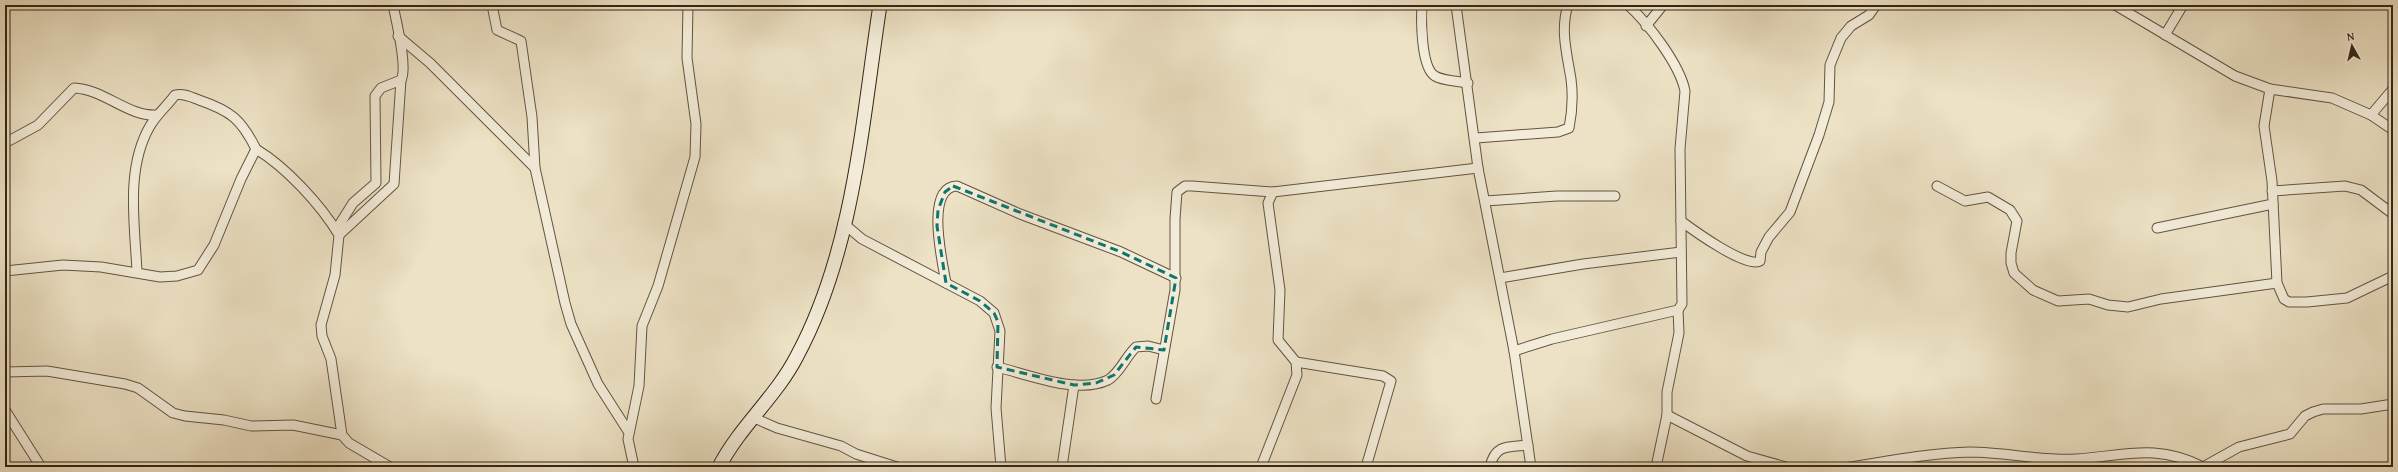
<svg xmlns="http://www.w3.org/2000/svg" width="2398" height="472" font-family="'Gentium Book Plus',serif">
<style>
.lines{fill:none;stroke-linecap:round;stroke-linejoin:round}
.street-casing{stroke:#625441;stroke-width:11}
.secondary-casing{stroke:#342415;stroke-width:15}
.street{stroke:#f3ecd9;stroke-width:9}
.secondary{stroke:#f3ecd9;stroke-width:13}
.marked{fill:none;stroke:#0f766e;stroke-width:3;stroke-dasharray:8 5;stroke-linejoin:round}
</style>
<rect width="100%" height="100%" fill="#ede2c5"/>
<filter id="stains"><feTurbulence type="fractalNoise" baseFrequency=".005" numOctaves="4"/><feColorMatrix values="0 0 0 0 .2 0 0 0 0 .09 0 0 0 0 .02 0 0 0 .5 -.17"/></filter>
<radialGradient id="worn" r=".72"><stop offset=".6" stop-color="#630" stop-opacity="0"/><stop offset="1" stop-color="#630" stop-opacity=".3"/></radialGradient>
<g class="lines">
<defs>
<g id="street">
<polyline points="492,5 497,30 521,41 532,117 535,168 565,303 571,324 598,384 628,431"/>
<path d="M1422 5C1421 20 1421 68 1435 76 1443 81 1458 81 1468 83"/>
<polyline points="1456,5 1478,168 1514,351 1531,467"/>
<polyline points="2115,5 2235,76 2270,89 2332,98 2371,115 2393,130"/>
<polyline points="1646,26 1663,5"/>
<polyline points="2165,35 2183,5"/>
<polyline points="398,36 430,63 535,168"/>
<polyline points="2270,89 2264,126 2272,181 2277,283 2284,299 2289,302 2307,302 2347,298 2393,276"/>
<polyline points="2371,115 2393,89"/>
<path d="M1476 138 1558 132 1569 128C1572 113 1573 94 1571 79 1567 54 1560 30 1568 5"/>
<path d="M5 143 38 125 74 88C104 89 128 117 157 115"/>
<polyline points="1937,186 1965,201 1988,197 2010,210 2017,221 2011,253 2011,263 2014,273 2033,290 2058,301 2089,299 2108,305 2128,307 2161,299 2277,283"/>
<polyline points="2272,191 2345,186 2361,190 2393,214"/>
<polyline points="1485,201 1557,196 1615,196"/>
<path d="M1681 221C1693 230 1747 269 1760 261L1761 252 1769 237 1790 212 1819 135 1829 102 1830 65 1841 38 1851 26 1869 15 1876 5"/>
<polyline points="843,223 862,239 980,301 994,313 1000,331 996,408 1001,467"/>
<polyline points="2157,228 2273,204"/>
<path d="M336 230 353 203 376 183 375 96 381 88 401 80C408 68 396 20 393 5"/>
<polyline points="339,235 394,184 401,80"/>
<path d="M5 271 63 265 101 267 160 277 177 276 198 270 214 245 241 179 256 149C286 167 321 205 339 235L335 275 321 325 322 336 331 359 342 435 349 443 390 467"/>
<path d="M137 272C135 225 125 169 150 126 157 114 167 106 175 95 183 93 191 97 199 100 231 111 241 119 256 149"/>
<polyline points="1500,278 1583,264 1681,252"/>
<path d="M946 283C943 264 924 187 957 186L1020 214 1121 252 1176 278"/>
<path d="M1514 351 1552 339 1678 310 1682 304 1680 149 1685 91C1680 65 1648 23 1628 5"/>
<polyline points="1296,362 1383,376 1391,381 1366,467"/>
<path d="M997 367C1027 374 1077 395 1108 380 1120 373 1126 356 1136 347L1148 346 1164 350"/>
<polyline points="5,372 47,371 125,384 138,388 173,413 185,416 224,420 251,426 293,425 342,435"/>
<polyline points="1156,399 1175,290 1175,219 1177,192 1185,186 1192,186 1273,192"/>
<polyline points="5,410 41,467"/>
<polyline points="1667,415 1747,456 1786,467"/>
<polyline points="752,417 777,428 841,446 856,454 897,467"/>
<polyline points="634,467 628,439 639,386 642,326 658,286 695,157 696,124 687,58 688,5"/>
<polyline points="1062,467 1074,385"/>
<polyline points="1261,467 1297,375 1296,362 1278,340 1280,290 1268,203 1273,192 1478,168"/>
<path d="M1490 467C1495 444 1508 447 1528 445"/>
<polyline points="1656,467 1667,415 1667,392 1679,333 1678,310"/>
<path d="M1850 467C1889 461 1929 453 1970 452 2005 452 2040 461 2076 459 2124 456 2156 443 2203 467"/>
<polyline points="2203,467 2239,447 2290,434 2305,416 2313,412 2323,409 2361,409 2393,404"/>
</g>
<path id="secondary" d="M719 467C740 426 776 397 797 356 854 250 862 122 880 5"/>
</defs>
<!-- street casing -->
<use href="#street" class="street-casing"/>
<!-- secondary casing -->
<use href="#secondary" class="secondary-casing"/>
<!-- street -->
<use href="#street" class="street"/>
<!-- secondary -->
<use href="#secondary" class="secondary"/>
</g>
<!-- marked area -->
<path class="marked" d="M953 186 1121 252 1176 278 1164 350 1136 347 1114 375 1096 383 1074 385 997 367 998 322 994 313 980 301 946 283 937 226 938 210 945 192Z"/>
<!-- margin -->
<rect width="2398" height="472" fill="none" stroke="#ede2c5" stroke-width="20"/>
<rect x="6" y="6" width="2386" height="460" fill="none" stroke="#342415" stroke-width="2"/>
<rect x="10" y="10" width="2378" height="452" fill="none" stroke="#342415"/>
<!-- north arrow -->
<g transform="translate(2352 46) rotate(352)" stroke="#f3ecd9" stroke-width="3" paint-order="stroke">
<path d="M0-3L7 15L0 10L-7 15Z" fill="#342415"/>
<text y="-6" font-size="11" font-weight="bold" text-anchor="middle" fill="#342415">N</text>
</g>
<rect width="100%" height="100%" filter="url(#stains)"/>
<rect width="100%" height="100%" fill="url(#worn)"/>
</svg>
